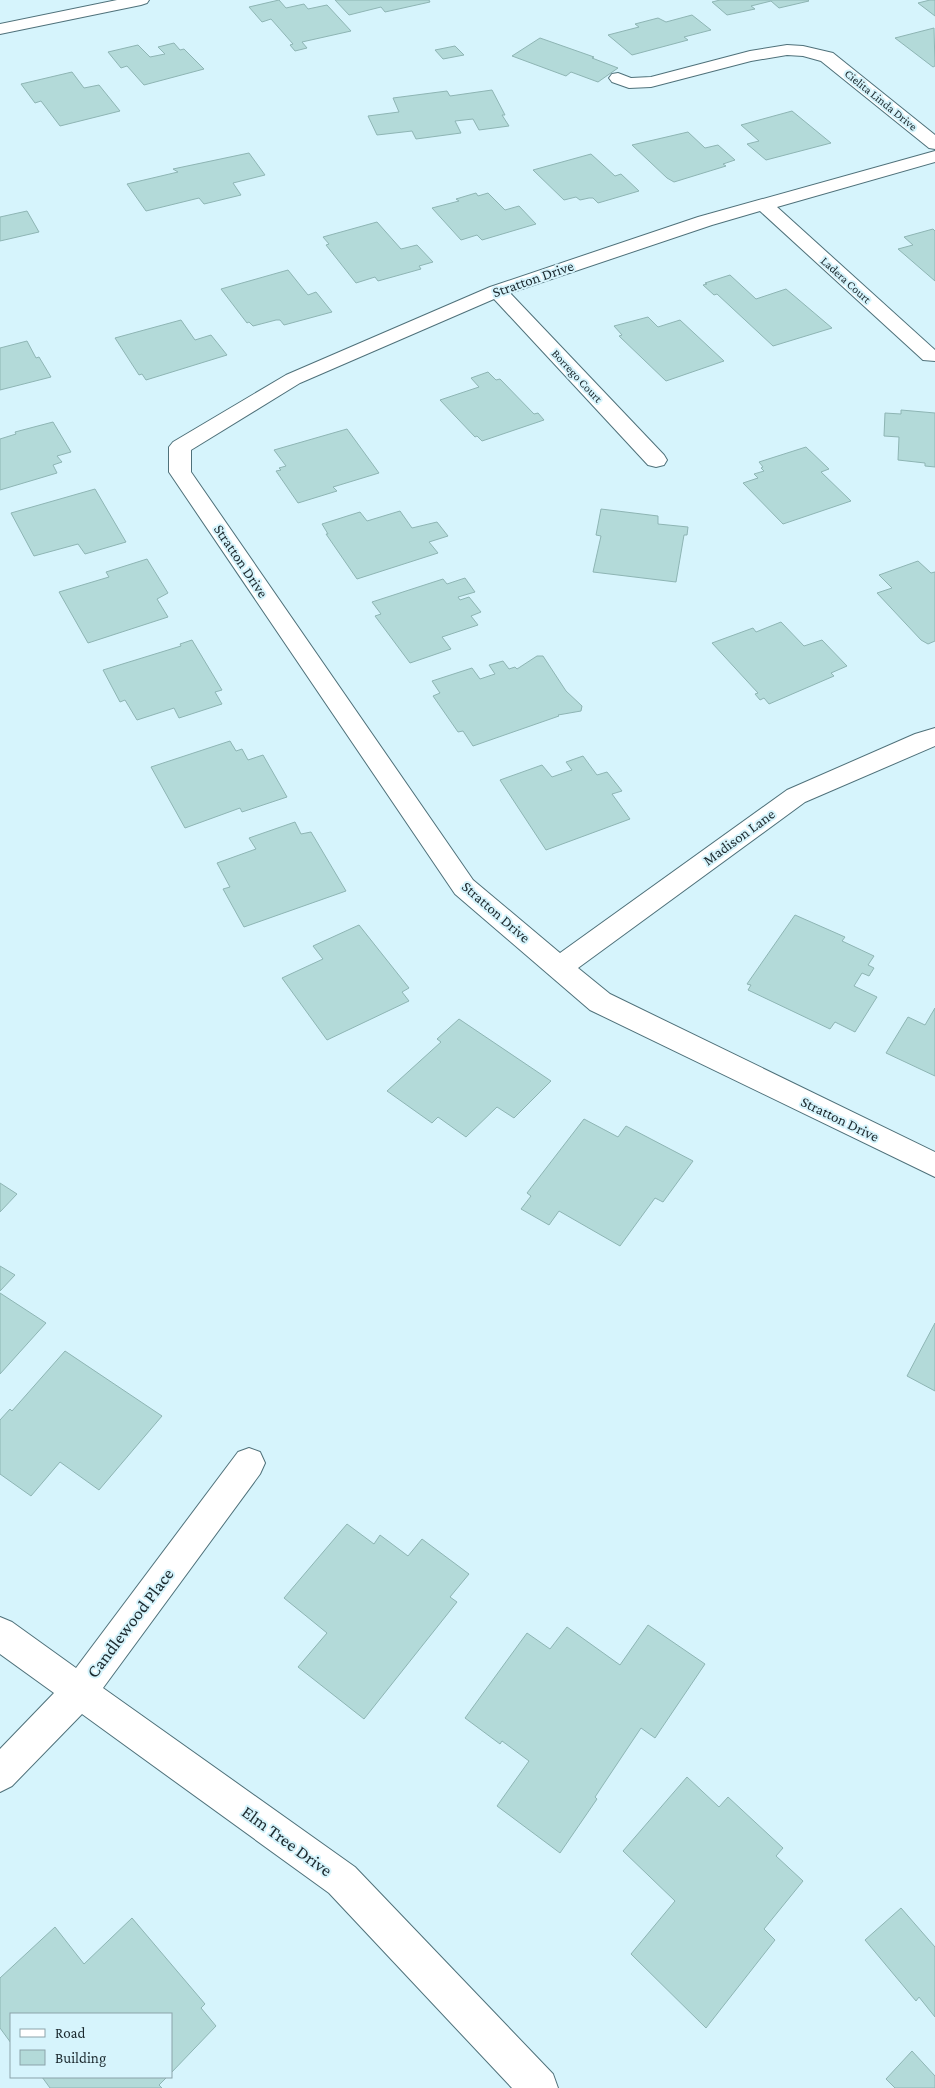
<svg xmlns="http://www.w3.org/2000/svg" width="935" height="2088" font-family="'Crimson Pro',serif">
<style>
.building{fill:#b3dad9;stroke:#8eb5b4}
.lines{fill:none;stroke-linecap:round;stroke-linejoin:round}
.minor-casing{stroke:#4f717a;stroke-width:2}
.minor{fill:#fff;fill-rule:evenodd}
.labels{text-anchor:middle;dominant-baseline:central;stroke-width:4;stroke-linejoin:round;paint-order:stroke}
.far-street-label{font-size:12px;fill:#1b292e;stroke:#d6f4fc}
.street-label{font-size:15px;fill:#1b292e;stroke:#d6f4fc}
.near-street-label{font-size:18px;fill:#1b292e;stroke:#d6f4fc}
</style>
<rect width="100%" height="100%" fill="#d6f4fc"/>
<!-- building -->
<g class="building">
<polygon points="279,0 286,8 304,4 308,9 327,5 351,31 302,42 307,48 295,51 290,45 293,44 271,19 262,22 249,7"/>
<polygon points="335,0 429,0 430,2 385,12 381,7 349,15"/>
<polygon points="720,0 808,0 809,1 779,8 771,1 751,6 755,9 727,15 712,2"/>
<polygon points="930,0 935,0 935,16 918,3"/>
<polygon points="692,15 711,30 684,37 688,40 632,55 608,35 639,27 635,24 658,18 666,22"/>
<polygon points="934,28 935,66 933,67 895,38"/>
<polygon points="540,38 594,57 592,58 618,68 598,82 571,72 566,76 512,56"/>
<polygon points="174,43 180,50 184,49 204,69 144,85 127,66 121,68 108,52 138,45 150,57 165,54 158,47"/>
<polygon points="455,46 464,55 443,59 435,50"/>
<polygon points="72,72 84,88 99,85 120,111 60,126 41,101 35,103 21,84"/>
<polygon points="492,90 505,115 502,115 509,126 479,130 473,119 455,121 461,133 416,139 412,131 377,135 368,116 399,112 393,98 447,91 450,96"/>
<polygon points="792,111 831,143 766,160 747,144 759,141 741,125"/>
<polygon points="688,132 705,148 718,145 735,160 723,164 726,166 674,182 667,178 632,145"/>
<polygon points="249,153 265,175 233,183 241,195 204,204 199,198 146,211 127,184 178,172 173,169"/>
<polygon points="591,154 615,176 621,174 639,191 598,203 593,198 589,198 580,200 576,197 564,200 533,170"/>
<polygon points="476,193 478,196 488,193 505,210 519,206 536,224 482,240 477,235 461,240 432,208 459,201 456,199"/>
<polygon points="27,211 39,232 0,241 0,217"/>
<polygon points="377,222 401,249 417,245 433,262 419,266 421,269 378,281 375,277 356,283 326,245 329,244 323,237"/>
<polygon points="933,229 935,231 935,281 898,249 913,245 904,237"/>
<polygon points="288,270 308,295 316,292 332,312 284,325 280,320 276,320 253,326 249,322 247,323 221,289"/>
<polygon points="730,275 756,299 786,289 832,328 773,346 717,294 714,295 703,285 707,284 705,283"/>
<polygon points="648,317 658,327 680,320 724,361 666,381 619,336 622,335 614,326"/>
<polygon points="181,320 195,340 211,335 227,355 146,380 142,374 139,375 115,338"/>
<polygon points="27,341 36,358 39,357 51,377 0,390 0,348"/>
<polygon points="488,372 496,380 500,379 534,414 538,413 544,420 482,441 477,436 475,437 440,400 479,387 471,378"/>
<polygon points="901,410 935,413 935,467 925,466 925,463 898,460 899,437 884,436 885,413 901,414"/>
<polygon points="53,422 71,452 57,456 62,462 53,465 57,473 0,490 0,439 16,434 15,432"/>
<polygon points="347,429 379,473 333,487 337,491 298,503 276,471 281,470 279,468 286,466 274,450"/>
<polygon points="806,447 829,469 821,472 851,501 783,524 743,483 758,478 754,474 764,471 761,468 763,467 759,462"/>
<polygon points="95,489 126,542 85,554 78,544 34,556 11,513"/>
<polygon points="601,509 658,516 658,524 688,527 687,535 684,535 676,582 593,572 601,536 596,535"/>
<polygon points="400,511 412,528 437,522 448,536 429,542 438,553 357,579 326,534 328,534 322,524 360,512 367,521"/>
<polygon points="147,559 168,593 157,599 168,617 88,643 59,592 109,577 106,572"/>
<polygon points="918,561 931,573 935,572 935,641 928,644 921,640 877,593 892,588 879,575"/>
<polygon points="465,578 475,592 458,597 460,600 469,597 481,612 471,616 478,625 442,637 451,649 410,663 375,616 381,614 372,602 443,579 447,584"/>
<polygon points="781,622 804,646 822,640 847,666 831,673 834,676 769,704 764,698 760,700 755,694 758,693 712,643 753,628 756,632"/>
<polygon points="192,640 222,690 215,692 222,704 179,718 174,708 137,720 125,700 120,702 103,670 181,646 180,644"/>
<polygon points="537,656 543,656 566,691 582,706 581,711 558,715 559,716 473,746 463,731 458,732 433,696 440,693 432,681 472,668 480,679 495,674 489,665 503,661 509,669 515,667 517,669"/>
<polygon points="230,741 236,751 242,749 248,760 263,755 287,797 242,812 240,808 185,828 151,767"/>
<polygon points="583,756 597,775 607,772 622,791 612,794 630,819 546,850 500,780 542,765 552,777 572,770 566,762"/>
<polygon points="295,822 301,834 311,832 346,891 244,927 223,889 230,887 217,863 256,849 249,838"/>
<polygon points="795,915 845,937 842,941 874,956 868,965 874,968 869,976 862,973 854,986 877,997 855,1032 835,1022 830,1029 748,990 751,985 747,984"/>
<polygon points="359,925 409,988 402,992 409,1001 327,1040 282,978 323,959 313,946"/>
<polygon points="935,1008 935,1076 886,1053 908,1017 925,1025"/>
<polygon points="459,1019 551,1081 514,1118 497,1107 466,1137 438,1117 432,1123 387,1091 441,1042 437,1039"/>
<polygon points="584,1119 618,1137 626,1126 693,1161 663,1202 655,1198 620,1246 559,1211 549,1225 521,1209 531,1196 527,1193"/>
<polygon points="0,1183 17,1194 0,1212"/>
<polygon points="0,1266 15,1275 0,1291"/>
<polygon points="0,1293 46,1323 0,1374"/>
<polygon points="935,1323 935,1391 907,1376"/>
<polygon points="65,1351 162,1416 99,1490 60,1462 31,1496 0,1474 0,1420 10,1409 12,1411"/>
<polygon points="347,1524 374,1544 380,1535 408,1556 422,1539 469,1574 450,1597 457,1602 364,1719 298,1667 327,1633 284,1598"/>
<polygon points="648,1625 705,1664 655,1738 641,1728 595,1797 597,1799 560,1853 497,1806 529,1761 502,1741 500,1744 465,1718 527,1633 550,1649 567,1627 620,1665"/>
<polygon points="687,1777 719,1807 728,1797 783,1848 776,1856 803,1881 764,1929 775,1940 706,2028 631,1954 675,1901 623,1851"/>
<polygon points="901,1908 935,1947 935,2017 919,1997 916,2001 865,1940"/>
<polygon points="132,1918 205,2004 201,2008 216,2026 171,2073 171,2014 11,2014 11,2043 0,2028 0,1978 55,1927 84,1964"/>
<polygon points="912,2051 935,2076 935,2088 895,2088 886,2079"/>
<polygon points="42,2077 167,2077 159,2085 162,2088 50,2088"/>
</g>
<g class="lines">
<defs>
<g id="minor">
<polygon points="117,0 149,0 147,3 141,5 0,34 0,24"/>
<polygon points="787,45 803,46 833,53 935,135 935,149 929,148 821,61 803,56 787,55 751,61 651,87 629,88 612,82 609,78 612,74 618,73 631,78 651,77 750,51"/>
<polygon points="935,151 935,162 777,207 935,350 935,361 923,360 760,211 712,225 510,293 664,455 667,460 664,465 656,467 648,465 494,299 300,383 191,450 191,472 473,880 560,953 787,790 915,734 935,728 935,746 805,802 578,968 610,994 935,1152 935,1177 590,1010 455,894 169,472 169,447 173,442 286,375 490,287 698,217"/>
<polygon points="249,1448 260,1452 265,1463 260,1474 103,1688 355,1867 553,2074 558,2088 512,2088 329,1893 82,1714 12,1786 0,1792 0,1749 54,1693 0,1654 0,1617 12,1622 76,1668 238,1452"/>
</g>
</defs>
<!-- minor casing -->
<use href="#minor" class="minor-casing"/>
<!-- minor -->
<use href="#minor" class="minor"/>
</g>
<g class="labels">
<!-- far-street labels -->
<g class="far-street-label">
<text transform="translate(881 100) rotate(39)">Cielita Linda Drive</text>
<text transform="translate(846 280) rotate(42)">Ladera Court</text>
<text transform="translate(577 376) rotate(47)">Borrego Court</text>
</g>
<!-- street labels -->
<g class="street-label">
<text transform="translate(533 279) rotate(-19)">Stratton Drive</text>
<text transform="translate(241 561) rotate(56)">Stratton Drive</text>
<text transform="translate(739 837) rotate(-36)">Madison Lane</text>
<text transform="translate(496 912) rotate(41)">Stratton Drive</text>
<text transform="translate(840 1119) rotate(26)">Stratton Drive</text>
</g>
<!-- near-street labels -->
<g class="near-street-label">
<text transform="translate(130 1623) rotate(-53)">Candlewood Place</text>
<text transform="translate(287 1841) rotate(36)">Elm Tree Drive</text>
</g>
</g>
<!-- legend -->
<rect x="10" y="2013" width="162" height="65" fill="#d6f4fc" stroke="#8ba3aa"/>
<rect x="20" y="2029" width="25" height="8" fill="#ffffff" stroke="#8ba3aa"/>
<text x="55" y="2038" font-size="15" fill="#1b292e">Road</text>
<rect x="20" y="2050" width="25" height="15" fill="#b3dad9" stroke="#8ba3aa"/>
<text x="55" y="2063" font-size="15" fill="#1b292e">Building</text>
</svg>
